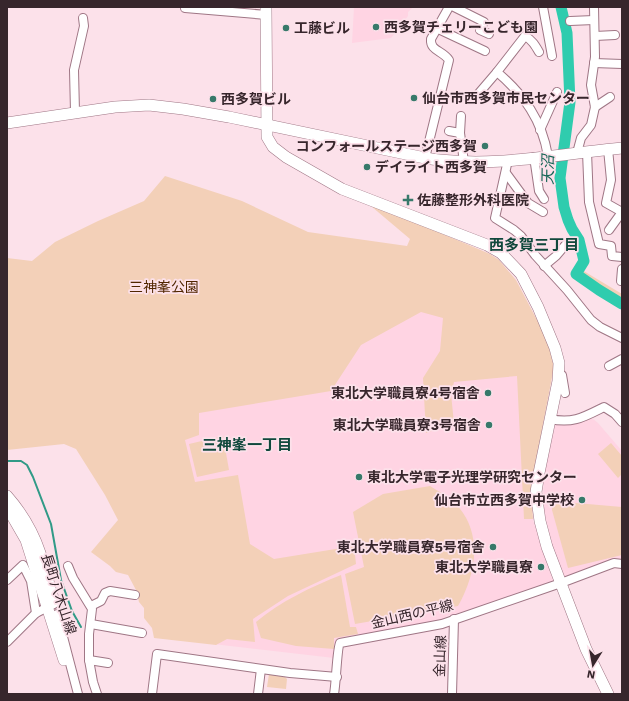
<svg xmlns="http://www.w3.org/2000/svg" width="629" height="701" font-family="'Work Sans','Noto Sans JP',sans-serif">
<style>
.built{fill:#ffd4e3}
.green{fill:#f3d0b8}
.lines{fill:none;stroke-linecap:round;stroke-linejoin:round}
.stream{stroke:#319a87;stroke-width:2}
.river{stroke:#2fccae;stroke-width:11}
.street-casing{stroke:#9f7685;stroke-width:10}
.secondary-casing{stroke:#9f7685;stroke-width:12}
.street{stroke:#fff;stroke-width:8}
.secondary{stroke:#fff;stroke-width:11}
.poi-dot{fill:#37796a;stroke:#fce1ea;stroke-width:1.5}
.labels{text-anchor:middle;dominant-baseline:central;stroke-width:3.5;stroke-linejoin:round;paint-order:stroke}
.poi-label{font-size:14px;font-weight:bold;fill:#37262c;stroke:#fce1ea;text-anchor:start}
.park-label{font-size:14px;fill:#502600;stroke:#fce1ea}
.street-label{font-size:14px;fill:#37262c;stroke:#fce1ea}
.water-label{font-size:15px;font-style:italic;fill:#156555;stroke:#fce1ea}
.neighbourhood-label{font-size:15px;font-weight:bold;fill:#10483c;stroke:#fce1ea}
</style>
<rect width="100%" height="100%" fill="#fce1ea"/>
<!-- built -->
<g class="built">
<polygon points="354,7 413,7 408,12 408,16 391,38 352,43"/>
<polygon points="420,304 532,313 530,490 533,520 553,581 483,606 447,616 441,620 336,644 333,652 334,658 213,644 176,414"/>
<polygon points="593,419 598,423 622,451 622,562 564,579 552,544 543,507 544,476 556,421"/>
</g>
<!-- green -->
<g class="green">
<polygon points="165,176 242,201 308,232 407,246 410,239 365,201 490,254 499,260 516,280 547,339 554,367 532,482 532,504 533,519 524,519 517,376 454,382 451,394 454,423 426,433 423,378 440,351 443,318 421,312 361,345 331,391 199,413 199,435 185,440 195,482 238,475 250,544 274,559 354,546 356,564 288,596 253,619 255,642 227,639 216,645 154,638 152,628 144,618 144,608 139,602 136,590 128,575 116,572 110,566 91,552 118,520 105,495 76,449 64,444 7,450 7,258 32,261 55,242 98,221 144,201"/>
<polygon points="582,270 622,294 622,302 579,274"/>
<polygon points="223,436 229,470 197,477 189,444"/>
<polygon points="611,443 622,456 622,474 618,478 598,454"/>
<path d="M430 486C438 491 449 497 455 503 484 533 476 574 458 606L355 624 345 574 364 567 353 512 383 494Z"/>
<polygon points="553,501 622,507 622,555 568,568 552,510"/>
<path d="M341 575 350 627H356L358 634 334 638V649L296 646 261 638 256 622C281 601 311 587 341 575Z"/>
<polygon points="269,674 283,675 287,679 286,689 267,687"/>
</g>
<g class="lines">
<!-- stream -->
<polyline class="stream" points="7,461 21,461 27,465 33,477 51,524 61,580 72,611 81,627"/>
<!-- river -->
<polyline class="river" points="561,7 567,33 570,102 560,178 564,207 568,220 572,229 579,240 584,261 576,274 599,290 622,304"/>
<defs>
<g id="street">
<polyline points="454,7 484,22 480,30 489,34"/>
<polyline points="543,7 552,56"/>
<polyline points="185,8 267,15"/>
<polyline points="570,21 594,20"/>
<polyline points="436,28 485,51"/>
<polyline points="595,36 615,35"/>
<path d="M539 52C535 45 532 40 525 36L497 72C524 95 542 120 548 156"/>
<polyline points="594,63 622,64"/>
<polyline points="479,93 497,72"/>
<polyline points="595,107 610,97"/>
<polyline points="75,112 74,70 84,26 83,18"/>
<polyline points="461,116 460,133 464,162"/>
<polyline points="540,130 557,92"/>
<polyline points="449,131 460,133"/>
<polyline points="608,149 611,180 606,203 622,212"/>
<polyline points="587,152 589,202 599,244 611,246 612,256 622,257"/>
<polyline points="577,153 581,138 591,125 595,107 591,85 595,57 594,7"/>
<polyline points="534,157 539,191 544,199"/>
<path d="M425 158 449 60C442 50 430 51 431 39L449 7"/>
<polyline points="508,160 495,218 514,230 521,236 535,255 567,290 591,320 600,327 622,338"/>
<polyline points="506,173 528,203 543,212"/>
<polyline points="609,230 622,212"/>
<polyline points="544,266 556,256 567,243"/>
<polyline points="621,281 622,269"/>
<polyline points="609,366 622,359"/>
<polyline points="560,374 562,375 565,393"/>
<path d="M550 419C573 424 584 417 604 407L615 414 622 422"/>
<polyline points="68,566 73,578 92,609 89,634 89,660 93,682 97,694"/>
<polyline points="7,580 23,565 31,581 36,613"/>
<polyline points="91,606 101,601 105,593 110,591 135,595"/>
<polyline points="57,614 78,694"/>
<polyline points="91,624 142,633"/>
<polyline points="7,642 36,613 54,604"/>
<polyline points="89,660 108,663"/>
<polyline points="152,694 157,654 290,673 337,677"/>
<polyline points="258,694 261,669"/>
<path d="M334 694C336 685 337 647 340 643L442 624 561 583 614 563 622 564"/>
<polyline points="452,694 454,619"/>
</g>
<g id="secondary">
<polyline points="266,7 267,137 273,147 286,157 342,189 487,245 501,253 521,274 538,307 555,348 559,363 558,381 539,473 536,492 540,521 547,547 586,649 608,694"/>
<path d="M7 123 115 107 149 105 183 109 229 117 425 158C490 169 557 154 622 148"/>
<path d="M7 496C21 512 33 532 40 553 45 567 48 583 53 598"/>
<polyline points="7,507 26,540 64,660"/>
</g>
</defs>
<!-- street casing -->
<use href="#street" class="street-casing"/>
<!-- secondary casing -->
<use href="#secondary" class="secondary-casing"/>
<!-- street -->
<use href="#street" class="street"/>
<!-- secondary -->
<use href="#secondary" class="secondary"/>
</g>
<!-- markers -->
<g class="poi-dot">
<circle cx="376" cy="27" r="4"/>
<circle cx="286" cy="28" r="4"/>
<circle cx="414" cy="98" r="4"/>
<circle cx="213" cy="99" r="4"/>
<circle cx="485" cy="146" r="4"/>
<circle cx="367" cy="167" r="4"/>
<path d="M406 194h4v4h4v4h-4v4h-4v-4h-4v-4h4z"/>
<circle cx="488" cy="393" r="4"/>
<circle cx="489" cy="425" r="4"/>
<circle cx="359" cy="477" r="4"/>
<circle cx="582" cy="500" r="4"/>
<circle cx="493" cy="547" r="4"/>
<circle cx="541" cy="567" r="4"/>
</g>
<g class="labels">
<!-- poi labels -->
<g class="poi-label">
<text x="384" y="27">西多賀チェリーこども園</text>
<text x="294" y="28">工藤ビル</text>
<text x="422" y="98">仙台市西多賀市民センター</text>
<text x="221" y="99">西多賀ビル</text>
<text x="477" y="146" text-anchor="end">コンフォールステージ西多賀</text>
<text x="375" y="167">デイライト西多賀</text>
<text x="417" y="200">佐藤整形外科医院</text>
<text x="480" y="393" text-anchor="end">東北大学職員寮4号宿舎</text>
<text x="481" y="425" text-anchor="end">東北大学職員寮3号宿舎</text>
<text x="367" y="477">東北大学電子光理学研究センター</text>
<text x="574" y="500" text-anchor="end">仙台市立西多賀中学校</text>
<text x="485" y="547" text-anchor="end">東北大学職員寮5号宿舎</text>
<text x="533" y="567" text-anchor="end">東北大学職員寮</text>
</g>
<!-- park labels -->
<g class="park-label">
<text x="164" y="287">三神峯公園</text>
</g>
<!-- street labels -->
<g class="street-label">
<text transform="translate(59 594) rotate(72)">長町八木山線</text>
<text transform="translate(412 614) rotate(-13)">金山西の平線</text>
<text transform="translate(440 656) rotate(-88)">金山線</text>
</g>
<!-- water labels -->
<g class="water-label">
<text transform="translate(548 170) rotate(-89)">天沼</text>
</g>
<!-- neighbourhood labels -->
<g class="neighbourhood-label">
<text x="534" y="245">西多賀三丁目</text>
<text x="247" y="445">三神峯一丁目</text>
</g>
</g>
<!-- border -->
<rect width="629" height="701" fill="none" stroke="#37262c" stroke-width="16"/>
<!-- north arrow -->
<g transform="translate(593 665) rotate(191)" stroke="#fce1ea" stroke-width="3" paint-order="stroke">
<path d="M0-3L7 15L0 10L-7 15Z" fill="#37262c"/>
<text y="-6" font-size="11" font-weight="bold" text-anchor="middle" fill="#37262c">N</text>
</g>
</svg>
